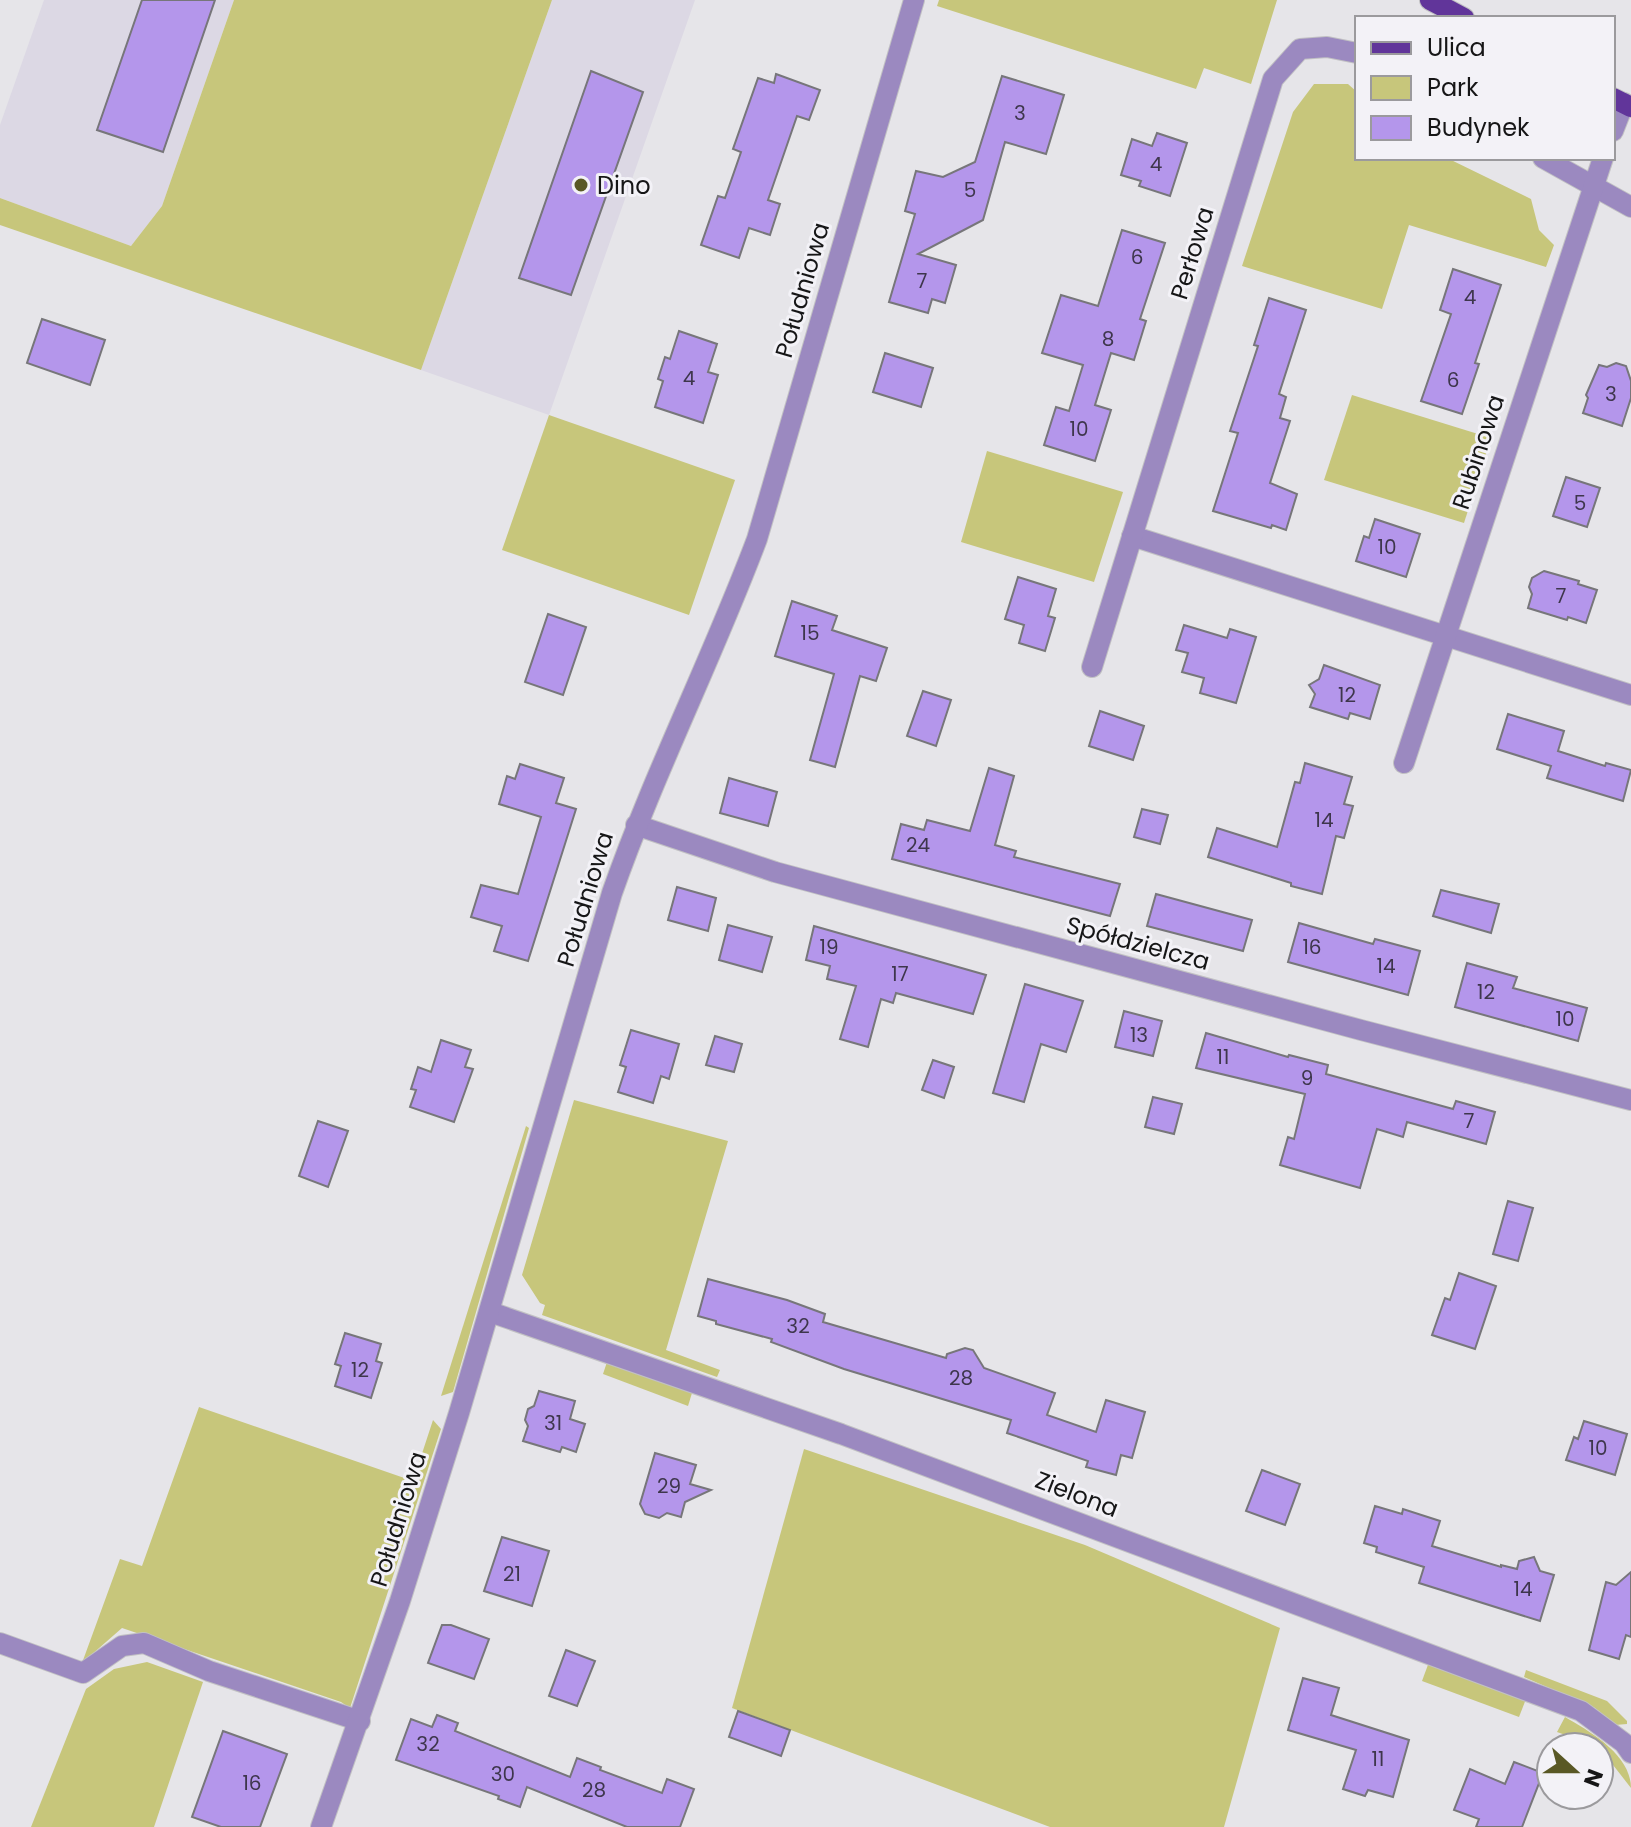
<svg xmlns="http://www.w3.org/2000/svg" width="1631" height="1827" font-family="Poppins,sans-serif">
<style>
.built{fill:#dcd8e4}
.green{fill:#c7c67b}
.building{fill:#b496eb;stroke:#77767a;stroke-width:2}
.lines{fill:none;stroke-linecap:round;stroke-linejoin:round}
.minor-casing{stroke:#c1c0c3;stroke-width:22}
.major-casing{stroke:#c1c0c3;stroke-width:22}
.minor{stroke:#9b89c0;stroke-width:20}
.major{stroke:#61359a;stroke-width:20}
.poi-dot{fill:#595825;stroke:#f3f2f7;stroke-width:3}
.labels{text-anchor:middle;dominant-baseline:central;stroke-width:6;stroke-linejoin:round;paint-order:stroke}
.number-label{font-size:20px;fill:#3e364c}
.poi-label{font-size:24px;fill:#161617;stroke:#f3f2f7;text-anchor:start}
.street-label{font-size:24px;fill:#161617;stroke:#f3f2f7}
</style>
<rect width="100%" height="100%" fill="#e6e5e9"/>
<!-- built -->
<g class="built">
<polygon points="44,0 234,0 162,206 131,246 0,198 0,125"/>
<polygon points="552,0 695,0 549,415 421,370"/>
</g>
<!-- green -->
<g class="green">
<polygon points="234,0 552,0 421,370 0,225 0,198 131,246 162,206"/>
<polygon points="939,0 1277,0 1251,84 1204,68 1196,89 937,6"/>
<polygon points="1314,84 1348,84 1357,92 1357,158 1447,158 1531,199 1539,230 1554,245 1546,267 1409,225 1382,309 1242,266 1293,112"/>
<polygon points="1352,395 1491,438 1464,523 1324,480"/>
<polygon points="549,415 735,480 689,615 502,550"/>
<polygon points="987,451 1123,492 1094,582 961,542"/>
<polygon points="574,1100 728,1141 666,1350 720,1370 717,1377 542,1315 545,1305 540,1303 522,1275"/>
<polygon points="526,1126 529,1128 453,1392 441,1396"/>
<polygon points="607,1362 692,1393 688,1406 603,1374"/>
<polygon points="199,1407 413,1481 433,1420 441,1429 350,1708 341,1702 122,1628 82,1663 120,1559 142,1566"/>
<polygon points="804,1449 1085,1545 1280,1628 1224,1827 1050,1827 732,1708"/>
<polygon points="147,1662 203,1682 154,1827 31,1827 86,1689 114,1669"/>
<polygon points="1429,1662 1526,1699 1519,1717 1422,1681"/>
<polygon points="1526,1670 1607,1701 1627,1721 1627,1724 1615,1725 1595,1708 1524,1677"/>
<path d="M1565 1717C1591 1732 1631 1755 1631 1788L1599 1747 1557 1732Z"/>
</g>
<!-- building -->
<g class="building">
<polygon points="142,0 215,0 163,152 97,130"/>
<polygon points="591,71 643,92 571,295 519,278"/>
<polygon points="776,74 820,90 809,120 797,116 768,200 780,204 770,235 749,228 739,258 701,245 718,196 725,198 741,152 733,149 758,78 774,83"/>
<polygon points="1002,76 1064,95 1046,154 1005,142 983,220 918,254 956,265 945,303 932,299 928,313 889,302 915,214 905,211 916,171 943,177 975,162"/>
<polygon points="1157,133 1187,143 1170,196 1139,186 1141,181 1121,175 1132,139 1152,146"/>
<polygon points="1122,230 1165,243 1140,319 1146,321 1134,360 1111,353 1095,405 1111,410 1095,461 1044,445 1056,407 1069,411 1083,365 1042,353 1061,295 1098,306"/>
<polygon points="1453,269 1501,285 1475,363 1479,364 1462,414 1421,401 1451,314 1440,310"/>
<polygon points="1269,298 1306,310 1279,394 1286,397 1280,418 1290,421 1270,483 1297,494 1286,530 1272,525 1271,528 1213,511 1238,433 1230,431 1258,346 1254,345"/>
<polygon points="42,319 105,340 90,385 27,363"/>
<polygon points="679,331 717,344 708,372 718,375 703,423 655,407 663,381 658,379 665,357 670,359"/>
<polygon points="885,353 933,368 921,407 873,392"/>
<polygon points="1616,363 1626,366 1631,381 1631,398 1622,426 1583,413 1588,398 1586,395 1599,365 1607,367"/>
<polygon points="1566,477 1600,488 1587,527 1553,516"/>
<polygon points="1375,519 1420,534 1406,577 1356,561 1364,536 1369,538"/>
<polygon points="1544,571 1579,581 1578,584 1597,590 1586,623 1568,617 1567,620 1528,608 1532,594 1529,587 1532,578"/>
<polygon points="1018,577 1056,589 1048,616 1055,618 1045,651 1019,643 1024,625 1005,619"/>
<polygon points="792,601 837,616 832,630 887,648 876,681 860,676 835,767 810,760 834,674 775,656"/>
<polygon points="548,614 586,627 563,695 525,682"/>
<polygon points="1184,625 1227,638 1230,629 1256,637 1236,703 1200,693 1204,678 1182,672 1188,653 1176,650"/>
<polygon points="1324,665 1380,685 1370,719 1350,713 1348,719 1310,707 1315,694 1309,685 1319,679"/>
<polygon points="923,691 951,700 936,746 907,736"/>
<polygon points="1100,711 1144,726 1133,760 1089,746"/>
<polygon points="1508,714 1564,731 1558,751 1605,766 1606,763 1631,770 1623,801 1547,778 1551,766 1497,749"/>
<polygon points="1305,763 1352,777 1344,804 1353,806 1344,838 1336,836 1322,894 1291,886 1291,883 1208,857 1217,828 1277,847 1295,782 1300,783"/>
<polygon points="520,764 564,778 556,803 576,809 528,961 494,951 502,926 471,917 481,885 518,894 541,817 499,804 507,776 515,779"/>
<polygon points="989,768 1014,776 995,845 1016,851 1014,857 1120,884 1110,916 892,859 901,824 924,830 927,820 970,831"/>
<polygon points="729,778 777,792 768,826 720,813"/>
<polygon points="1142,809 1168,815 1160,844 1134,837"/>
<polygon points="677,887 716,898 708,931 668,920"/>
<polygon points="1441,890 1499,904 1491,933 1433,916"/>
<polygon points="1156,894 1252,920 1243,951 1147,926"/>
<polygon points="1299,923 1373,944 1375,939 1420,951 1408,995 1288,962"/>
<polygon points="728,925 772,937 762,972 719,960"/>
<polygon points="814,926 986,975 973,1014 896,993 893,1003 881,999 868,1047 840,1039 856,986 827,979 830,966 806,960"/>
<polygon points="1467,963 1517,977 1513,988 1587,1008 1578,1041 1455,1007"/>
<polygon points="1025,984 1083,1001 1066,1052 1041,1044 1024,1102 993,1093"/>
<polygon points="1124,1011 1162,1021 1153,1056 1115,1047"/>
<polygon points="631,1030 679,1044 669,1079 661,1076 653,1103 618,1092 626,1067 620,1065"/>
<polygon points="1206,1033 1288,1057 1289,1055 1328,1065 1326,1074 1453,1109 1456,1101 1495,1112 1486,1144 1407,1122 1403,1137 1377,1129 1360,1188 1280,1165 1288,1137 1294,1139 1305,1094 1196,1068"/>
<polygon points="715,1036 742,1044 734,1072 706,1065"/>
<polygon points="441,1040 471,1050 465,1067 473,1069 454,1122 410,1107 416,1090 411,1089 418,1067 431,1072"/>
<polygon points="933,1060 954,1067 944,1098 922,1090"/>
<polygon points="1153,1097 1182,1104 1174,1134 1145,1127"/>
<polygon points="318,1121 348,1131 328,1187 299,1176"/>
<polygon points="1508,1201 1533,1208 1518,1261 1493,1254"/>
<polygon points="1459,1273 1496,1286 1475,1349 1432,1335 1445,1298 1450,1300"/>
<polygon points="708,1279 787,1300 825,1314 823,1322 946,1358 947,1354 965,1348 973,1350 984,1368 1055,1393 1047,1415 1096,1432 1106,1400 1145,1412 1132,1458 1121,1455 1116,1475 1086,1467 1088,1461 1007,1433 1011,1420 844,1369 771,1342 772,1339 716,1324 716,1321 698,1316"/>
<polygon points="345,1333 381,1344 376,1361 382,1363 371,1398 335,1386 341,1366 335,1364"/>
<polygon points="539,1391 575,1401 570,1419 585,1424 576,1452 562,1447 560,1452 523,1441 528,1426 525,1420 528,1409 534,1406"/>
<polygon points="1584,1421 1627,1434 1615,1475 1566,1460 1574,1437 1578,1439"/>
<polygon points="655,1453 696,1465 690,1484 711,1490 685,1502 681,1517 667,1513 659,1518 645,1514 640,1504"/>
<polygon points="1262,1470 1300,1484 1285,1525 1246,1511"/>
<polygon points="1375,1506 1402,1514 1403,1509 1440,1521 1432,1546 1501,1567 1501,1565 1517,1569 1519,1561 1534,1557 1540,1571 1554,1575 1540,1621 1419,1583 1424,1567 1376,1552 1377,1547 1364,1543"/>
<polygon points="502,1537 549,1551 532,1606 484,1591"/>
<polygon points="1631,1572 1631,1637 1626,1635 1619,1659 1589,1650 1606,1582 1616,1585"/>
<polygon points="442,1625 451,1625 489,1639 474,1679 428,1663"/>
<polygon points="566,1650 595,1661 577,1706 549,1696"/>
<polygon points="1303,1678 1339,1688 1331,1715 1409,1740 1393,1797 1368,1790 1365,1796 1343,1789 1356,1750 1288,1730"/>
<polygon points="738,1711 790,1730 781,1756 729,1737"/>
<polygon points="437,1715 458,1723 455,1731 570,1777 577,1758 601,1767 600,1770 662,1793 667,1779 694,1789 680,1827 627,1827 527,1787 520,1807 498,1799 499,1796 396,1760 411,1719 432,1727"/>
<polygon points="223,1731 287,1754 260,1827 221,1827 192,1817"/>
<polygon points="1514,1762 1543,1773 1522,1827 1476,1827 1479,1819 1454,1810 1470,1769 1505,1784"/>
</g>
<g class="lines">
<defs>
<g id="minor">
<polyline points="1613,131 1624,103"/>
<polyline points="1543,158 1631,207"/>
<polyline points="1132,536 1631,695"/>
<polyline points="1092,667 1273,79 1300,49 1327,47 1357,53"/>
<polyline points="1404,763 1603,158"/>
<polyline points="636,825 775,872 1361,1030 1631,1100"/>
<polyline points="490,1312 841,1434 1581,1711 1624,1743 1631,1753"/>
<polyline points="0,1643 83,1673 122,1646 144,1643 209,1671 360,1721"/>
<path d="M321 1827 400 1601 459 1413 612 893C654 773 712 659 757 539L914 0"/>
</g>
<g id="major">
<polyline points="1430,0 1464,18"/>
<polyline points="1613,98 1631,107"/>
</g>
</defs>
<!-- minor casing -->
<use href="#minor" class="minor-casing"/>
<!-- major casing -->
<use href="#major" class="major-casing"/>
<!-- minor -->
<use href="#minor" class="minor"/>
<!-- major -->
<use href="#major" class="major"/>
</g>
<!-- markers -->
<circle class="poi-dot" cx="581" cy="185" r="8"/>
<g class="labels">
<!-- number labels -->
<g class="number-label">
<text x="1020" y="113">3</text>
<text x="1156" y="164">4</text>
<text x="970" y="190">5</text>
<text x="1137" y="257">6</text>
<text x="922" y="281">7</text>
<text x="1470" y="297">4</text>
<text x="1108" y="339">8</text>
<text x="689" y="378">4</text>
<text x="1453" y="380">6</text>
<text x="1611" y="394">3</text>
<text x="1079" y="429">10</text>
<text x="1580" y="503">5</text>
<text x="1387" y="547">10</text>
<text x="1561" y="596">7</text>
<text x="810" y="633">15</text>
<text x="1347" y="695">12</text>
<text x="1324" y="820">14</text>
<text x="918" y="845">24</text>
<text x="829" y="947">19</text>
<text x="1312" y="947">16</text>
<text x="1386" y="966">14</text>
<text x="900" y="974">17</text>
<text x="1486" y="992">12</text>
<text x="1565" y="1019">10</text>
<text x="1139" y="1035">13</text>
<text x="1223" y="1057">11</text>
<text x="1307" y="1078">9</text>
<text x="1469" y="1121">7</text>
<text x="798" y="1326">32</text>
<text x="360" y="1370">12</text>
<text x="961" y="1378">28</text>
<text x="553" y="1423">31</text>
<text x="1598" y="1448">10</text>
<text x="669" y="1486">29</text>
<text x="512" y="1574">21</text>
<text x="1523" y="1589">14</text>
<text x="428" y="1744">32</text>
<text x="1378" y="1759">11</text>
<text x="503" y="1774">30</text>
<text x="252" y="1783">16</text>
<text x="594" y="1790">28</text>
</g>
<!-- poi labels -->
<g class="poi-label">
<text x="597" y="185">Dino</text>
</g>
<!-- street labels -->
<g class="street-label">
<text transform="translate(1192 253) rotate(-73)">Perłowa</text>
<text transform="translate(802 290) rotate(-74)">Południowa</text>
<text transform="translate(1478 452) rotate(-72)">Rubinowa</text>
<text transform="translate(585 899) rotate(-73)">Południowa</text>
<text transform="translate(1138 943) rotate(15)">Spółdzielcza</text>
<text transform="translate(1077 1494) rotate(21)">Zielona</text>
<text transform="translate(398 1519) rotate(-73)">Południowa</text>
</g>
</g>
<!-- legend -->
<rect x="1355" y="16" width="260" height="144" fill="#f3f2f7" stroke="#9b9a9d" stroke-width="2"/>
<rect x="1371" y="42" width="40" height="12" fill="#61359a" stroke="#9b9a9d" stroke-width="2"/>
<text x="1427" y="56" font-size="24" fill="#161617">Ulica</text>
<rect x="1371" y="76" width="40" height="24" fill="#c7c67b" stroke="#9b9a9d" stroke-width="2"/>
<text x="1427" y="96" font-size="24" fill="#161617">Park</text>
<rect x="1371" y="116" width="40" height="24" fill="#b496eb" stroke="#9b9a9d" stroke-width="2"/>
<text x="1427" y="136" font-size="24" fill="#161617">Budynek</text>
<!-- north arrow -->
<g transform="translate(1575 1771) rotate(111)"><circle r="38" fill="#f3f2f7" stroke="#9b9a9d" stroke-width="2"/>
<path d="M0-6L14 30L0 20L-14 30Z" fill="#595825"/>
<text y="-12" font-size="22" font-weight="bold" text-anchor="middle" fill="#161617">N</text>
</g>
</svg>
